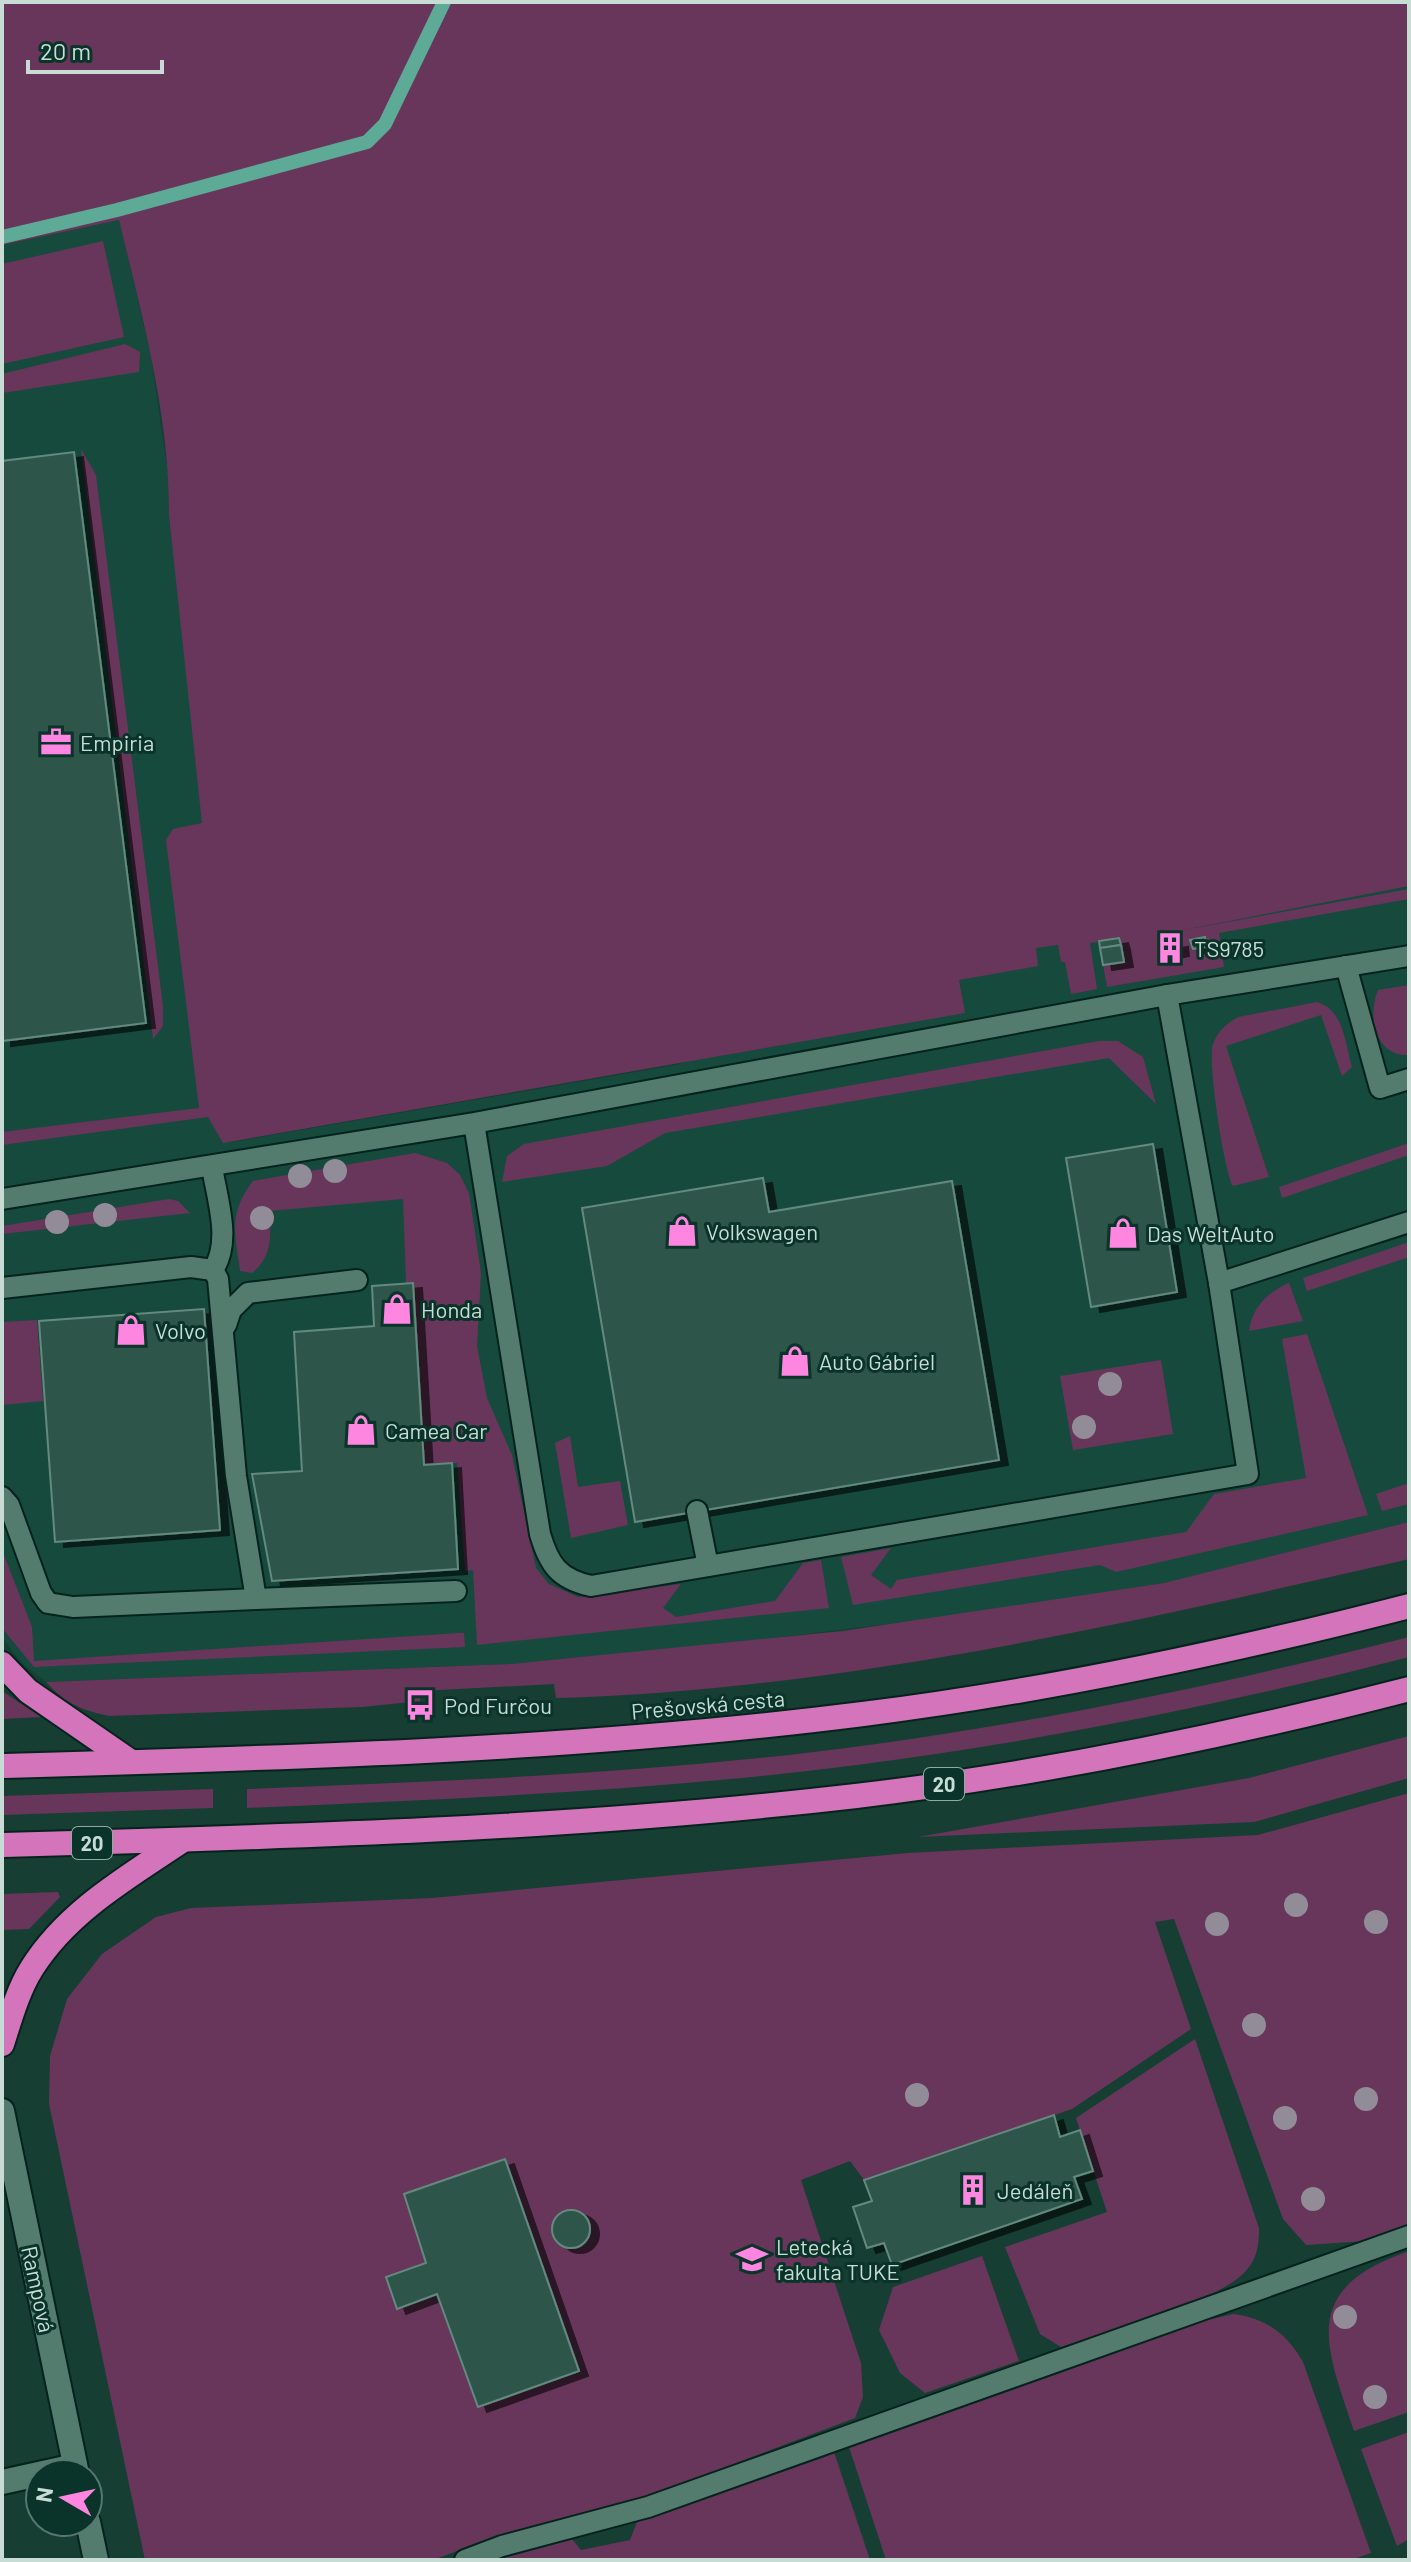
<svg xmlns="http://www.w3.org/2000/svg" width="1411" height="2562" font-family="Barlow,sans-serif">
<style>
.built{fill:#164a3d}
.green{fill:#68365b}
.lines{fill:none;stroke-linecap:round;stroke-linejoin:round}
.stream{stroke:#5daa96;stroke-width:14}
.building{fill:#2e554a;stroke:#628a7e;stroke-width:2;filter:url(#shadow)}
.lane-casing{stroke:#05231c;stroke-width:24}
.street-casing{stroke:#05231c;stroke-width:28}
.highway-casing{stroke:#05231c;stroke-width:28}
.lane{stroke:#537c6f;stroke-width:20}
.street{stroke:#537c6f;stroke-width:24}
.highway{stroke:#d475bc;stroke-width:24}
.tree{fill:#928c98}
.labels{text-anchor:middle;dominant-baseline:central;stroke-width:6;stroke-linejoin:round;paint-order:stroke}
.shield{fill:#0a3429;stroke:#8eaaa1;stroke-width:2}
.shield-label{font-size:20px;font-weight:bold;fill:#c7dcd4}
.poi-label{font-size:22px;fill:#c7dcd4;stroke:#0a3429;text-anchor:start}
.street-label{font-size:22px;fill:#c7dcd4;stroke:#0a3429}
</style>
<defs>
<filter id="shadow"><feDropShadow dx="9" dy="5" stdDeviation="0" flood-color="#0009"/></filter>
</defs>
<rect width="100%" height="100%" fill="#163e33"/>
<!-- built -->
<polygon class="built" points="119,220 151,357 169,480 169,516 207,858 233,1142 676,1065 1018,944 1178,930 1409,886 1409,1522 1164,1583 979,1613 707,1646 511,1664 46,1682 24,1665 2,1638 2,245"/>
<!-- green -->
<g class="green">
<path d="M2 2H1409V886L1178 931 1409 889V899L1219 933 1224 967 1107 987 1103 965 1124 962 1119 938 1090 943 1097 989 1071 994 1065 962H1061L1058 945 1036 948 1038 966 959 980 965 1013 223 1143 208 1117 2 1145V1132L199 1108 166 840 173 829 202 823 169 516C170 416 142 317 119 220L2 245Z"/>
<polygon points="103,241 124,337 2,364 2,264"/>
<polygon points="125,344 140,352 139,372 2,393 2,374"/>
<polygon points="81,449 96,475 163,1006 163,1026 153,1039"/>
<path d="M1409 985V1055C1375 1057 1367 1016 1378 990Z"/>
<path d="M1317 1002C1344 1010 1345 1043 1352 1067L1342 1076 1321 1015 1226 1046 1269 1177 1233 1186C1224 1171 1207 1060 1213 1044 1218 1031 1226 1024 1238 1017Z"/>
<polygon points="1099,1041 1118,1041 1143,1057 1156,1104 1109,1058 665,1133 607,1166 502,1182 507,1156 524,1144"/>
<polygon points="1409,1143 1409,1155 1282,1198 1279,1187"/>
<path d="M415 1153 447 1163 460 1175 469 1193 481 1273 477 1346 487 1398 512 1455 536 1568 549 1584 578 1597 681 1584 663 1608 676 1617 775 1601 803 1563 821 1560 829 1608 477 1645 473 1570 465 1571 457 1463 424 1465 413 1283H406L403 1199 269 1211C271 1235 273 1256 252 1273L240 1271C235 1233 228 1213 253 1181Z"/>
<polygon points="169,1199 178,1201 190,1213 2,1234 2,1226"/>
<polygon points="1409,1242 1409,1257 1307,1291 1303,1278"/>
<path d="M1289 1283 1303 1321 1249 1331C1252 1307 1268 1292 1289 1283Z"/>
<polygon points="37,1320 43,1401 2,1405 2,1322"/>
<polygon points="1307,1334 1368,1515 1116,1572 1100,1565 853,1605 841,1557 891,1548 871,1575 891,1589 897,1580 1186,1532 1214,1494 1306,1478 1282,1339"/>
<polygon points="1161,1360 1173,1434 1073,1450 1060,1376"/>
<polygon points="570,1436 578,1487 620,1481 628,1525 571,1538 555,1443"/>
<polygon points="1409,1483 1409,1504 1382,1511 1376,1494"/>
<path d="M1409 1522V1559L1401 1561C1123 1624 842 1690 556 1698L554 1684 420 1691V1701L362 1707 109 1716C81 1710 65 1703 46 1682L511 1664 843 1631 1164 1583Z"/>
<polygon points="2,1550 32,1627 34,1661 459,1633 464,1633 465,1647 34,1667 2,1628"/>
<path d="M1409 1637V1657C1227 1704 1043 1741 857 1765 654 1791 451 1799 247 1808V1789C455 1781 663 1773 869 1745 1051 1720 1232 1682 1409 1637Z"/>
<polygon points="2,1691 41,1717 2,1719"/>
<polygon points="1409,1736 1409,1778 1254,1822 918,1837 1249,1778"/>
<polygon points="213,1789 213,1808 2,1815 2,1796"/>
<polygon points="1409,1793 1409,2227 1366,2241 1306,2245 1283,2219 1174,1919 1155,1922 1191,2029 1072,2109 864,2180 850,2161 801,2180 861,2363 863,2397 855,2418 647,2497 500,2535 433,2560 145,2560 49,2104 50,2056 67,1999 102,1954 156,1917 191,1908 432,1898 908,1853 1258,1835"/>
<polygon points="58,1892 60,1897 29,1929 2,1930 2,1894"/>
<path d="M1195 2039 1259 2228C1259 2246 1257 2260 1244 2273 1216 2302 1103 2333 1061 2347L1040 2334 1005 2247 1107 2212 1076 2118Z"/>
<path d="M1409 2251V2412L1354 2431C1325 2344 1299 2289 1409 2251Z"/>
<polygon points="982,2256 1019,2361 925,2393 900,2373 879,2330 893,2287"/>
<path d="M1234 2314C1267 2319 1286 2333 1303 2362L1371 2553 1351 2560H886L848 2444 1207 2320Z"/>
<polygon points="1409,2432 1409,2539 1397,2546 1361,2449"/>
<polygon points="833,2449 870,2560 497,2560 572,2539 581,2550 630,2540 637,2522"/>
</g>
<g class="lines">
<!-- stream -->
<polyline class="stream" points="2,237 117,210 367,142 385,124 444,2"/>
</g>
<!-- building -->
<g class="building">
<polygon points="74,452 146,1023 2,1041 2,461"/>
<polygon points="1205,937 1207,947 1193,949 1190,940"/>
<polygon points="1119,938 1121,945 1100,948 1099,941"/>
<polygon points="1179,942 1180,951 1161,955 1159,945"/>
<polygon points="1121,945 1124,962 1103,965 1100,948"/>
<polygon points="1153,1144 1177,1292 1091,1307 1066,1158"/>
<polygon points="763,1178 769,1212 952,1181 999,1460 635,1522 582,1208"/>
<polygon points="413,1283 424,1465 452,1463 458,1569 272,1581 252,1474 302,1471 294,1332 374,1326 372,1286"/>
<polygon points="204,1309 220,1530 55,1542 39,1321"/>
<polygon points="1054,2115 1060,2137 1080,2130 1093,2171 1074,2177 1082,2199 892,2265 884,2243 867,2248 853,2207 872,2201 864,2180"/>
<polygon points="505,2159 579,2371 478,2407 437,2294 397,2309 386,2277 426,2263 404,2194"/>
<circle cx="571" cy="2229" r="19"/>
</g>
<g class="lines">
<defs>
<g id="lane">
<polyline points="1346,966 1380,1088 1409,1079"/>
<polyline points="1167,995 1409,956"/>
<path d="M212 1167C217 1199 232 1242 213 1270"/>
<path d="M2 1199 474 1123 1167 995 1219 1283 1248 1474 591 1586C559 1579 549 1565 540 1534L474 1123"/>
<polyline points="1219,1283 1409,1222"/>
<polyline points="2,1288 191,1267 213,1270 218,1279 236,1476 256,1599 73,1607 48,1603 41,1593 9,1505 2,1497"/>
<polyline points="226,1325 231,1310 248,1293 357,1280"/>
<polyline points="697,1511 708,1566"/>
<polyline points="256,1599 456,1591"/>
<polyline points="465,2560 502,2546 648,2507 1409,2236"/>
</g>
<g id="street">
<polyline points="2,2111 77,2474"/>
<polyline points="2,2482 75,2466"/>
<polyline points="88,2522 96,2560"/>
</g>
<g id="highway">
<polyline points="2,1664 28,1691 131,1762"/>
<path d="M2 1766C289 1758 578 1750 863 1714 1047 1691 1230 1652 1409 1606"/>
<path d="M2 1845C287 1837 573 1829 856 1796 1043 1774 1227 1736 1409 1689"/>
<path d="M2 2044C10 2019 18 1990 32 1968 68 1911 128 1877 183 1840"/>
</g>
</defs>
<!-- lane casing -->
<use href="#lane" class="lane-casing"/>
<!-- street casing -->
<use href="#street" class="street-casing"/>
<!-- highway casing -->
<use href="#highway" class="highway-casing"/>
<!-- lane -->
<use href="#lane" class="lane"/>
<!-- street -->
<use href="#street" class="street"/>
<!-- highway -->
<use href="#highway" class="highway"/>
</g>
<!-- trees -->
<g class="tree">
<circle cx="335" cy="1171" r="12"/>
<circle cx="300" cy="1176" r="12"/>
<circle cx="105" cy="1215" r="12"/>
<circle cx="262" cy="1218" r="12"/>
<circle cx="57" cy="1222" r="12"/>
<circle cx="1110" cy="1384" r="12"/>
<circle cx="1084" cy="1427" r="12"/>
<circle cx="1296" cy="1905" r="12"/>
<circle cx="1376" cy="1922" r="12"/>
<circle cx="1217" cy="1924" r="12"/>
<circle cx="1254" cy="2025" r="12"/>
<circle cx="917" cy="2095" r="12"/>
<circle cx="1366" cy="2099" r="12"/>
<circle cx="1285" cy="2118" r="12"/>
<circle cx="1313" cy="2199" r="12"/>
<circle cx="1345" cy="2317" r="12"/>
<circle cx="1375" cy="2397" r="12"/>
</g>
<!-- icons -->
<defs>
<symbol id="office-bare" viewBox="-9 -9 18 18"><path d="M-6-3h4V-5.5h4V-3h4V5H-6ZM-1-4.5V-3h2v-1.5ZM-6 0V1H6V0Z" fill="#fe86e1" stroke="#0a3429" stroke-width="2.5" paint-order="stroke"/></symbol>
<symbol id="building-bare" viewBox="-9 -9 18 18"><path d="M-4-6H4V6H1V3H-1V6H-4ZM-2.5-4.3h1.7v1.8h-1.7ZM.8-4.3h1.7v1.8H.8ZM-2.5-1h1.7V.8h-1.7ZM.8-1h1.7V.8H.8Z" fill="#fe86e1" stroke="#0a3429" stroke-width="2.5" paint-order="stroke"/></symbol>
<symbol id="shop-bare" viewBox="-9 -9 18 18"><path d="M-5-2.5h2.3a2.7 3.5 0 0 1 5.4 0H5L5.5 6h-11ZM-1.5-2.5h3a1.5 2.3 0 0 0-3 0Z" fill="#fe86e1" stroke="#0a3429" stroke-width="2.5" paint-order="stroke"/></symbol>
<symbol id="bus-bare" viewBox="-9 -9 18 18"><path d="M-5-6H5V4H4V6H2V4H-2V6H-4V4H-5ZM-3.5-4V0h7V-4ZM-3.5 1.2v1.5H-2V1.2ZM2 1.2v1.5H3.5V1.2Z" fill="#fe86e1" stroke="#0a3429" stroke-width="2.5" paint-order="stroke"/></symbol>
<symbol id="university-bare" viewBox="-9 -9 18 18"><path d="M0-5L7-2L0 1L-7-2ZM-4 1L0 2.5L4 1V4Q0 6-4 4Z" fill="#fe86e1" stroke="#0a3429" stroke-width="2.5" paint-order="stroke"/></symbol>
</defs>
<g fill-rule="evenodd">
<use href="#office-bare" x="34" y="720" width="44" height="44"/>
<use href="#building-bare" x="1148" y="926" width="44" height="44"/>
<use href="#shop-bare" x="660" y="1209" width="44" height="44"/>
<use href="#shop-bare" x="1101" y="1211" width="44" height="44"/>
<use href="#shop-bare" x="375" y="1287" width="44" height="44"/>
<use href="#shop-bare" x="109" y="1308" width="44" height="44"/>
<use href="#shop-bare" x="773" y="1339" width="44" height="44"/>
<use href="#shop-bare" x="339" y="1408" width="44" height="44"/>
<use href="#bus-bare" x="398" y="1683" width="44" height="44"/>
<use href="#building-bare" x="951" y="2168" width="44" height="44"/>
<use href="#university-bare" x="730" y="2237" width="44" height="44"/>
</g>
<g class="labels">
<!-- shield labels -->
<g class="shield">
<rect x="924" y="1768" width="40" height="32" rx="6"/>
<rect x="72" y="1827" width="40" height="32" rx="6"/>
</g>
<g class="shield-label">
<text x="944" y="1784">20</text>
<text x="92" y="1843">20</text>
</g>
<!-- poi labels -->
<g class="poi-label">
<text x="80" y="742">Empiria</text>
<text x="1194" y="948">TS9785</text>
<text x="706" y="1231">Volkswagen</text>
<text x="1147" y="1233">Das WeltAuto</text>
<text x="421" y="1309">Honda</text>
<text x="155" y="1330">Volvo</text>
<text x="819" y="1361">Auto Gábriel</text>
<text x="385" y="1430">Camea Car</text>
<text x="444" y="1705">Pod Furčou</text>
<text x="997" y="2190">Jedáleň</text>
<text x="776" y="2246">Letecká<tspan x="776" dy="25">fakulta TUKE</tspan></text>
</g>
<!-- street labels -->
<g class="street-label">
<text transform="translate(708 1704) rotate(-5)">Prešovská cesta</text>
<text transform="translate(39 2289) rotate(78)">Rampová</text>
</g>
</g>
<!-- border -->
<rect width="1411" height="2562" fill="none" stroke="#c7dcd4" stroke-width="8"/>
<!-- north arrow -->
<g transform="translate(64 2498) rotate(279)"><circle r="38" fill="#0a3429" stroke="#56776d" stroke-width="2"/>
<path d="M0-6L14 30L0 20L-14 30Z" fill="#fe86e1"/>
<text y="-12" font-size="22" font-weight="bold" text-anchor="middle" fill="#c7dcd4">N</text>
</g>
<!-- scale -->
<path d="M28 60v12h134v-12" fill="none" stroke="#c7dcd4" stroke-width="4"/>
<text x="40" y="60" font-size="24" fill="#c7dcd4" stroke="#0a3429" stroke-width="6" paint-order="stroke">20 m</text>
</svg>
